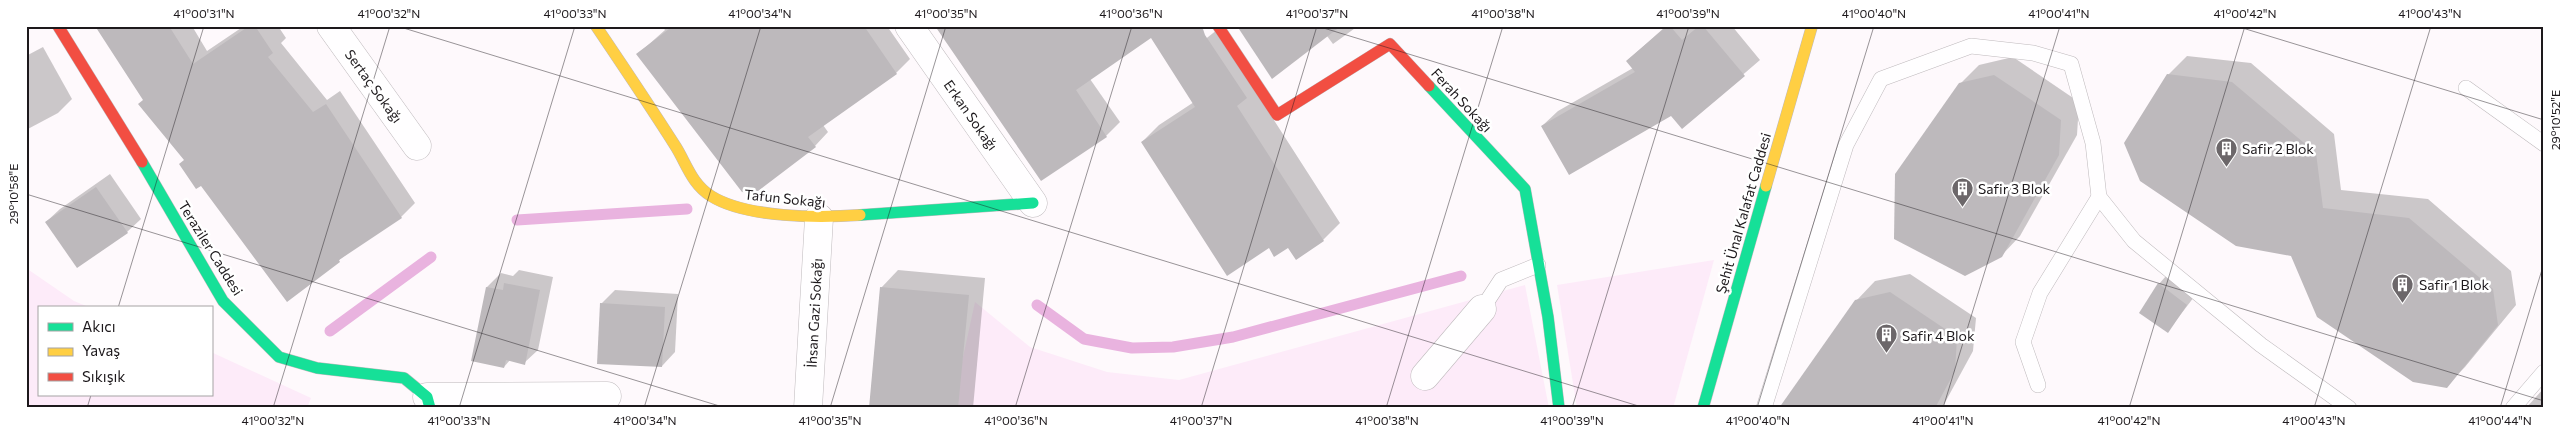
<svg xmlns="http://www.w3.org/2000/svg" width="2570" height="434" font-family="Commissioner,sans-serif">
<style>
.green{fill:#fdebf9}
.shadow{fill:#0003}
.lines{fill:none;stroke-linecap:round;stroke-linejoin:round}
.stream{stroke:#e9b3df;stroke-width:11}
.building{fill:#bdb9bc}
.lane-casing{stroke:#bfbabd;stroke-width:16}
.street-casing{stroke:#bfbabd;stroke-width:29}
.fast-casing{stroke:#bfbabd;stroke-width:12}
.slow-casing{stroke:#bfbabd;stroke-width:12}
.jam-casing{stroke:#bfbabd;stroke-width:12}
.lane{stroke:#fffeff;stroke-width:15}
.street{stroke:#fffeff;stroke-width:28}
.fast{stroke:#16e098;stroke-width:11}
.slow{stroke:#ffcf43;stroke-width:11}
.jam{stroke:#f24e42;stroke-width:11}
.ticks{fill:none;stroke:#1d191c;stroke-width:1;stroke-opacity:0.45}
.labels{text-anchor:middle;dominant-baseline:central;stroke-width:5;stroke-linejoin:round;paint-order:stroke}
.street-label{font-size:14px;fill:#1d191c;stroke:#fff}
.poi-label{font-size:14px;fill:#1d191c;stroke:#fff;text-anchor:start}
.neatline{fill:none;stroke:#1d191c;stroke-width:2}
.ticks-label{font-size:12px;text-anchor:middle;fill:#1d191c}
</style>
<rect width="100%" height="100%" fill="#fef9fc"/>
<!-- green -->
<g class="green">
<polygon points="1714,260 1673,408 1577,408 1557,285"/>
<polygon points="26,268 74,301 91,308 39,308 39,395 211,395 211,352 311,398 307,408 26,408"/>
<polygon points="1525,285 1549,408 952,408 975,302 1030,347 1107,372 1179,380"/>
</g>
<!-- shadow -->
<g class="shadow">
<polygon points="97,26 192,26 207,51 244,26 278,26 286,38 281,43 327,100 340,91 415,203 401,217 348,253 288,300 185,159"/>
<polygon points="662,26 887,26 910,59 896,73 823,125 828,132 815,146 638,54 665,30"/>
<polygon points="937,26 1090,79 1120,122 1106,136"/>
<polygon points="1222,26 1254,89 1340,223 1323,240 1288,246 1269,246 1142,142 1159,125 1194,102 1189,52"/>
<polygon points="1238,26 1358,26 1333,44 1327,36"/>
<polygon points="1666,26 1732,26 1760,60 1682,127 1672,114 1542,126 1558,111 1633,68 1627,61"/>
<polygon points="43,47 72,99 58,113 26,130 26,56"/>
<polygon points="2187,56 2251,63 2334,134 2341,190 2428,199 2511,271 2516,305 2465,367 2446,386 2292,255 2168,75"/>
<polygon points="2013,57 2079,102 2077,135 2020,236 2001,256 1960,84 1979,65"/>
<polygon points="110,174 141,219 127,232 46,222 60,209"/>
<polygon points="519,270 553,277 538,350 524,363 510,360 504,367 473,360 487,287 501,273 513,276"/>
<polygon points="898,270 985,278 973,408 870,408 881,288"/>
<polygon points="1910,274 1976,318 1973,351 1942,408 1792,408 1856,301 1875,281"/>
<polygon points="2166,276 2194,297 2168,331 2159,284"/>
<polygon points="615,290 678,294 675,352 662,366 601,304"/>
<polygon points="2544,388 2544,408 2526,408"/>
</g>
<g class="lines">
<!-- stream -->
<g class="stream">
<polyline points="517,220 687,209"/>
<polyline points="1037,305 1084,339 1132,348 1173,347 1233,337 1461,276"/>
<polyline points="330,331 431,257"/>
</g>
</g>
<!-- building -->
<g class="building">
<polygon points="95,26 169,26 193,64 249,26 255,26 273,53 268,57 313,112 326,104 402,218 339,260 340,262 287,302 201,186 196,189 179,164 184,160 138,104 143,100"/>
<polygon points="673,26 864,26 897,74 808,137 816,147 754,194 742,192 636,54"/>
<polygon points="935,26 1202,26 1205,35 1247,98 1237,106 1324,241 1296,260 1288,248 1274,257 1269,248 1227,276 1141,142 1195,107 1151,38 1076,90 1107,137 1041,181"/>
<polygon points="1237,26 1341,26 1272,79"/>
<polygon points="1667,26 1670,26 1682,40 1699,26 1703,26 1745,76 1682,129 1671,116 1569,175 1541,126 1635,72 1626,61"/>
<polygon points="2167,74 2232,82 2316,153 2323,208 2409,218 2493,289 2498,325 2447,388 2413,382 2317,317 2291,256 2236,246 2140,181 2124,143"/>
<polygon points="1994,75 2061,120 2059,155 2002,257 1965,276 1894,239 1895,174 1959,83"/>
<polygon points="96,187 128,233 77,268 45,222"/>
<polygon points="504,283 540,290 525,365 506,360 504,368 471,361 486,287 503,290"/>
<polygon points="2158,283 2187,305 2168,333 2139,313"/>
<polygon points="880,287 969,295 958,408 869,408"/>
<polygon points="1890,292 1957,337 1955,371 1935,408 1779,408 1855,300"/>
<polygon points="600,303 665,307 662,367 597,364"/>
</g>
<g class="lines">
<defs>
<g id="lane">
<polyline points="2466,88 2544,144"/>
<polyline points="1482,309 1501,280 1538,265"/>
<polyline points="2038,385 2023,342 2040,293 2099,197"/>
<polyline points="1764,408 1846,145 1881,79 1971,46 2033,53 2071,64 2093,143 2099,197 2134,241 2261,345 2349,408"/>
<polyline points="2513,408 2544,372"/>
</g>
<g id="street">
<polyline points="331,26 417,146"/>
<polyline points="909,26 1033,203"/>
<polyline points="1425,376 1482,309"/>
<polyline points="427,397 607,396"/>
<polyline points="808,408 819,218"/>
</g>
<g id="fast">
<polyline points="1429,86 1525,189 1548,317 1559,408"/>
<polyline points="142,162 223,301 279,357 317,368 404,378 427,397 430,408"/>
<polyline points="860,215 1033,203"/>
<polyline points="1703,408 1766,186"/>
</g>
<g id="slow">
<path d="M596 26C623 66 650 106 676 147 687 165 692 184 711 196 746 218 819 218 860 215"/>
<polyline points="1766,186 1812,26"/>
</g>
<g id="jam">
<polyline points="58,26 142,162"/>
<polyline points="1218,26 1277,115 1390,44 1429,86"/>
</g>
</defs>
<!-- lane casing -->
<use href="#lane" class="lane-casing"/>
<!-- street casing -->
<use href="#street" class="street-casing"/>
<!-- fast casing -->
<use href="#fast" class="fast-casing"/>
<!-- slow casing -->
<use href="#slow" class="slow-casing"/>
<!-- jam casing -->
<use href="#jam" class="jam-casing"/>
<!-- lane -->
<use href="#lane" class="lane"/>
<!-- street -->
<use href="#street" class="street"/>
<!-- fast -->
<use href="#fast" class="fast"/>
<!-- slow -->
<use href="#slow" class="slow"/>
<!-- jam -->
<use href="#jam" class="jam"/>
</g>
<!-- ticks -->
<path class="ticks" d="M397 26 1645 408M1317 26 2544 401M2236 26 2544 120M26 194 726 408M118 308 204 26M87 408 91 395M273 408 390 26M459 408 575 26M644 408 761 26M830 408 946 26M1015 408 1132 26M1201 408 1317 26M1386 408 1503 26M1572 408 1689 26M1757 408 1874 26M1943 408 2060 26M2129 408 2245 26M2314 408 2431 26M2500 408 2544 263"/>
<!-- icons -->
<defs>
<symbol id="building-pin" viewBox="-11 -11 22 30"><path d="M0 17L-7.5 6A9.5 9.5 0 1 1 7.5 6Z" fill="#6c676a" stroke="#fff"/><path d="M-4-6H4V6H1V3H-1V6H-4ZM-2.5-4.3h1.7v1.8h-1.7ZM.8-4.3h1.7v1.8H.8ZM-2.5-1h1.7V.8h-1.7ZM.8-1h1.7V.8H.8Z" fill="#fff"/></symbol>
</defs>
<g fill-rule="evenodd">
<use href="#building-pin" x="2214" y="136" width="25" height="34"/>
<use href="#building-pin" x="1950" y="176" width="25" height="34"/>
<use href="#building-pin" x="2390" y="272" width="25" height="34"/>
<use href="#building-pin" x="1874" y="322" width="25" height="34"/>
</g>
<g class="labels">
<!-- street labels -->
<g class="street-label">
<text transform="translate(374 86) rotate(54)">Sertaç Sokağı</text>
<text transform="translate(1462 100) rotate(47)">Ferah Sokağı</text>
<text transform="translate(971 115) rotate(55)">Erkan Sokağı</text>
<text transform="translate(785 198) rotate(6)">Tafun Sokağı</text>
<text transform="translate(1743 213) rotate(-74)">Şehit Ünal Kalafat Caddesi</text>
<text transform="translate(211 248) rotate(58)">Teraziler Caddesi</text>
<text transform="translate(814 313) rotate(-87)">İhsan Gazi Sokağı</text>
</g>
<!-- poi labels -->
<g class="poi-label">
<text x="2242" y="148">Safir 2 Blok</text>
<text x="1978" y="188">Safir 3 Blok</text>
<text x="2419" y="284">Safir 1 Blok</text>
<text x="1902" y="335">Safir 4 Blok</text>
</g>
</g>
<!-- border -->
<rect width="2570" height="434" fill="none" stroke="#ffffff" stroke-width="55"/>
<!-- legend -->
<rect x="38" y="306" width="175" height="90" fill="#ffffff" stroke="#a5a3a4"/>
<rect x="48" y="323" width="25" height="8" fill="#16e098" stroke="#a5a3a4"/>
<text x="82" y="332" font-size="15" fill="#1d191c">Akıcı</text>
<rect x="48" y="348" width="25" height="8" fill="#ffcf43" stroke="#a5a3a4"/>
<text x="82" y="356" font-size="15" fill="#1d191c">Yavaş</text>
<rect x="48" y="373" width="25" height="8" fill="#f24e42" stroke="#a5a3a4"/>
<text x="82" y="382" font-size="15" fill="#1d191c">Sıkışık</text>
<rect x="28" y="28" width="2514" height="378" class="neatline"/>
<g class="ticks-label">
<text x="204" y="18">41°00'31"N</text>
<text x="389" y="18">41°00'32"N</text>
<text x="575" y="18">41°00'33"N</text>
<text x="760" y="18">41°00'34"N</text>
<text x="946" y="18">41°00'35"N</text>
<text x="1131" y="18">41°00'36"N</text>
<text x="1317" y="18">41°00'37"N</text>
<text x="1503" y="18">41°00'38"N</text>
<text x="1688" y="18">41°00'39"N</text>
<text x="1874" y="18">41°00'40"N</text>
<text x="2059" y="18">41°00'41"N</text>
<text x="2245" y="18">41°00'42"N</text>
<text x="2430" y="18">41°00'43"N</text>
<text transform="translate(2556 120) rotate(-90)" y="4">29°10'52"E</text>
<text transform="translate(14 194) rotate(-90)" y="4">29°10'58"E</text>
<text x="273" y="425">41°00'32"N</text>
<text x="459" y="425">41°00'33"N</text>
<text x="645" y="425">41°00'34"N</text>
<text x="830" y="425">41°00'35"N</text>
<text x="1016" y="425">41°00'36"N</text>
<text x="1201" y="425">41°00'37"N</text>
<text x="1387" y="425">41°00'38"N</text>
<text x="1572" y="425">41°00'39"N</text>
<text x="1758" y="425">41°00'40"N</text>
<text x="1943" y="425">41°00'41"N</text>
<text x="2129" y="425">41°00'42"N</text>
<text x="2314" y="425">41°00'43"N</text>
<text x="2500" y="425">41°00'44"N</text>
</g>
</svg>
